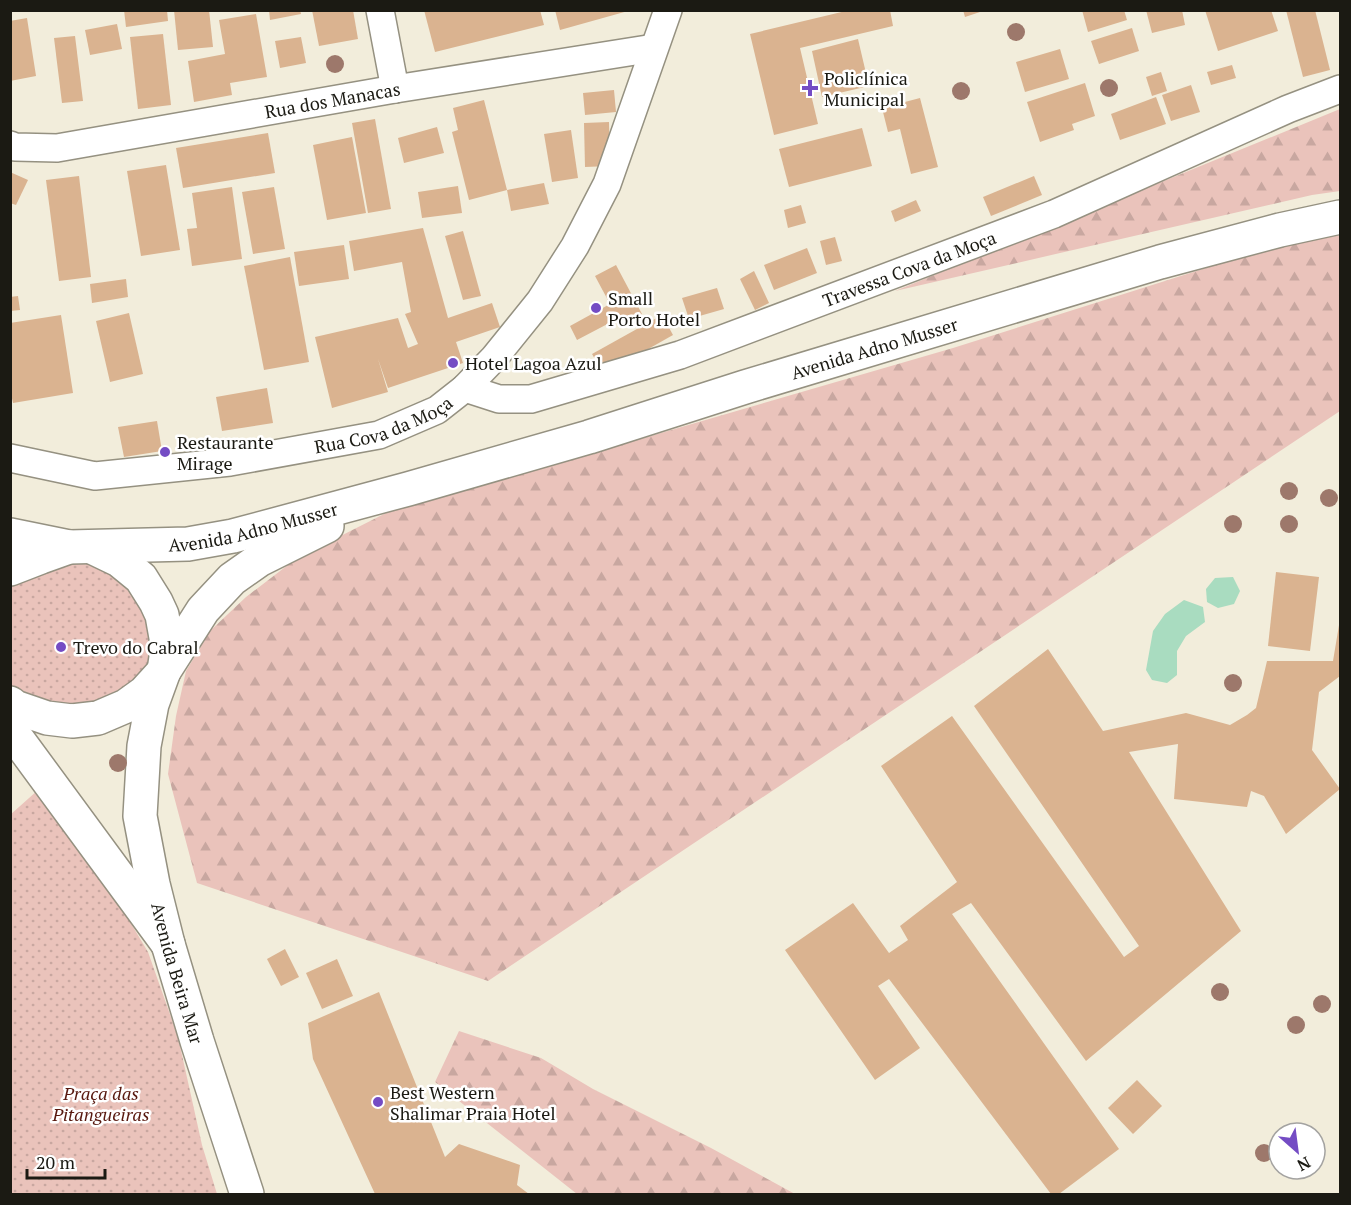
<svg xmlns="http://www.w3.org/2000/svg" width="1351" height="1205" font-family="'PT Serif',serif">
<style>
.forest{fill:url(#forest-firs)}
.park{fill:url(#park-dots)}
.water{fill:#a9dcc0}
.building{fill:#dab390}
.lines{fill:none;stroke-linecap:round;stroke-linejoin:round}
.minor-casing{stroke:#959181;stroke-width:30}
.secondary-casing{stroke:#959181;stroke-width:36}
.primary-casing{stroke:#959181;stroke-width:36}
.minor{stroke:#fff;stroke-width:27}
.secondary{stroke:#fff;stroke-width:33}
.primary{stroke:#fff;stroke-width:33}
.tree{fill:#9d786b}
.poi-dot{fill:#744cc4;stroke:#fff;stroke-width:2}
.labels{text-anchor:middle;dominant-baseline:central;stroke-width:5;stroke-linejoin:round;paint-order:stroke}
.poi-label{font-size:18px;fill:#1b1a13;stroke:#fff;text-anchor:start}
.street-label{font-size:18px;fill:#1b1a13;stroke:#fff}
.park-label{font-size:18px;font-style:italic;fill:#58190f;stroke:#fff}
</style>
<defs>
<pattern id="forest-firs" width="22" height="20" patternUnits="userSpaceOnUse" patternTransform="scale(1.5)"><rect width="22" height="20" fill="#eac3bb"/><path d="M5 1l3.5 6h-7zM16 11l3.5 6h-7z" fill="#c8a7a0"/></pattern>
<pattern id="park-dots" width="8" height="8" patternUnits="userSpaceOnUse" patternTransform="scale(1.5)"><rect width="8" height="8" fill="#eac3bb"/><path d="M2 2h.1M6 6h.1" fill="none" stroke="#c8a7a0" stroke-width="1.8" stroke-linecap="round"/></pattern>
</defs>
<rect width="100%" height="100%" fill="#f2eddb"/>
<!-- forest -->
<g class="forest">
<polygon points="1340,109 1340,191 1312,195 895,291"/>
<polygon points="1340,235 1340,411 488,981 197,883 168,774 176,716 186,671 210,631 246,597 297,558 386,513 953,348 1260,251"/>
<polygon points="459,1031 541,1058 593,1089 711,1148 795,1194 577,1194 435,1082"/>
</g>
<!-- park -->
<g class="park">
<polygon points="93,554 151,611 152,672 95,716 23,700 11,686 11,578"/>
<polygon points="38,790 117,900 148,952 178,1037 202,1145 217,1194 11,1194 10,815"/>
</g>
<!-- water -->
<g class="water">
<polygon points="1233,577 1240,591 1234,604 1218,608 1207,602 1206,589 1215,578"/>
<polygon points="1184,600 1203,607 1205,622 1186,636 1177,651 1177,675 1167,683 1152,680 1146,670 1153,631 1165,614"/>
</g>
<!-- building -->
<g class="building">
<polygon points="124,10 167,10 168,21 126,27"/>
<polygon points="174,10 209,10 213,47 178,50"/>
<polygon points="269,10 300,10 301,14 270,20"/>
<polygon points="312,10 353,10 358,39 319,46"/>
<polygon points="424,10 540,10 544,25 435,52"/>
<polygon points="555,10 628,10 628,11 560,30"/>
<polygon points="850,10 890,10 893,26 800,48 818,124 774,135 750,34"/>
<polygon points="963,10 983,10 983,11 965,17"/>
<polygon points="1082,10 1124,10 1127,20 1088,32"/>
<polygon points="1146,10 1182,10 1185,25 1152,33"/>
<polygon points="1205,10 1271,10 1278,31 1218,51"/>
<polygon points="1286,10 1315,10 1330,70 1303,77"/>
<polygon points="256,14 267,77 230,83 232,95 194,102 188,61 225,54 219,20"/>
<polygon points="27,18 36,76 10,81 10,21"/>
<polygon points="117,24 122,49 90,55 85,30"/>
<polygon points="1132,28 1139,51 1099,64 1091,41"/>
<polygon points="163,34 171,105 138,109 130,37"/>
<polygon points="75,36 83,101 62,103 54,38"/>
<polygon points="301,37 306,63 280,68 275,41"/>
<polygon points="858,39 869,86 822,97 812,51"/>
<polygon points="1060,49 1069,79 1025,92 1016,62"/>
<polygon points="1232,65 1236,78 1211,85 1207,72"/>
<polygon points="1161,72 1167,91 1152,96 1146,77"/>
<polygon points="1085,83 1095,116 1072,124 1074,130 1040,142 1027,102"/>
<polygon points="1191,85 1200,112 1171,121 1162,95"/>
<polygon points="614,90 616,112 585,115 583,93"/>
<polygon points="1156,97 1166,124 1120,140 1111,114"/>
<polygon points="920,98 938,167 911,174 900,129 888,132 882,108"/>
<polygon points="484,100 507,190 469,200 452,132 458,130 453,108"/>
<polygon points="375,119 391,209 368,213 352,123"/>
<polygon points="609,122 610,166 585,167 584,123"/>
<polygon points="437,127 444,153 404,163 398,138"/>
<polygon points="862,128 872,166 789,187 779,149"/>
<polygon points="571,130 578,178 552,182 544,134"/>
<polygon points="268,133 275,173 183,188 176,148"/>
<polygon points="352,137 366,213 327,220 313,145"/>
<polygon points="166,165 180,250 141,256 127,171"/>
<polygon points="10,172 28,180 16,205 10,203"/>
<polygon points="79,176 91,277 59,281 46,180"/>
<polygon points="1034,176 1042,195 991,216 983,197"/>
<polygon points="544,183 549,204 511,211 507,190"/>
<polygon points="458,186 462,213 422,218 418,192"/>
<polygon points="232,187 242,259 192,266 187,229 197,228 192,193"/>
<polygon points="274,187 285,249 253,254 242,192"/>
<polygon points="916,200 921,211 895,222 891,211"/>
<polygon points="801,205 806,223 788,228 784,210"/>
<polygon points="423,228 448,318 492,303 500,327 456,342 463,363 388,388 378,359 388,392 332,408 315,337 398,318 408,348 418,344 405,314 411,312 402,262 354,271 349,241"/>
<polygon points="463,231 481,296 463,300 445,236"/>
<polygon points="835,237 842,261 826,265 820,241"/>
<polygon points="344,245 349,279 299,286 294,252"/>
<polygon points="807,248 817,273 774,290 764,265"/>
<polygon points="290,257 309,362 264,370 244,266"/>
<polygon points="616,265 642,314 621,326 617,319 577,340 570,326 610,304 595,276"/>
<polygon points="754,271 769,303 755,310 740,279"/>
<polygon points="126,279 128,297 92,303 90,284"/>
<polygon points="717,288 724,309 689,319 682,298"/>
<polygon points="18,296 20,310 10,311 10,297"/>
<polygon points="129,313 143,374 110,382 96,321"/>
<polygon points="61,315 73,393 13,403 10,389 10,323"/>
<polygon points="662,315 673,335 604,374 592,354"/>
<polygon points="267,388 273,423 222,431 216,397"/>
<polygon points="157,421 162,451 124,457 118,427"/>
<polygon points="1276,572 1319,577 1310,651 1268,646"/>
<polygon points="1339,625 1340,625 1340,676 1319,692 1312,750 1340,789 1286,834 1264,796 1251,791 1247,807 1174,799 1178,744 1129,752 1241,931 1086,1061 971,903 952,914 1119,1149 1059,1194 1051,1194 889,979 878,986 920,1048 875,1080 785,950 853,903 889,953 908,940 900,926 957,882 881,766 952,716 1124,957 1139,946 974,706 1048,649 1103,731 1186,713 1230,725 1247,715 1256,708 1267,661 1333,661"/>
<polygon points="285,949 299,977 281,986 267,959"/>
<polygon points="337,959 353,996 322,1009 306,973"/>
<polygon points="379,992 445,1157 459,1144 520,1165 517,1185 529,1194 375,1194 313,1059 308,1023"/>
<polygon points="1137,1080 1162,1106 1133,1134 1108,1108"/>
</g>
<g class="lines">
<defs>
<g id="minor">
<polyline points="380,10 395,89"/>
<path id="s1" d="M10 145 15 147 57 148 395 89 654 48"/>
<path id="s2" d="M465 388 499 399H531L680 355 1054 214 1288 109 1340 89"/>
<path id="s3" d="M10 458 95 476 182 467 230 462 379 435 437 410 465 388 494 358 540 301 575 246 607 184 668 10"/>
</g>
<polyline id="secondary" points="10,729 168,944"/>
<g id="primary">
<polyline points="10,535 69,547"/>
<path id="s4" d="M94 548 119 560 141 578 156 602 162 615 167 643 166 657 164 671 152 704 144 746 140 816 153 884 168 944 197 1041 247 1194"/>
<path id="s5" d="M10 569 41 557 69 547 188 544 233 536 408 489 589 437 745 387 1160 262 1280 230 1340 217"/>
<polyline points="10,703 15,707 47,718 72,721 98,718 126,706 144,693 164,671 203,610 232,579 259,560 327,526"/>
</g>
</defs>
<!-- minor casing -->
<use href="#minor" class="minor-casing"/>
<!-- secondary casing -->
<use href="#secondary" class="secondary-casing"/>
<!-- primary casing -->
<use href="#primary" class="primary-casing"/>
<!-- minor -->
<use href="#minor" class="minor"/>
<!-- secondary -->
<use href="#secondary" class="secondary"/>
<!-- primary -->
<use href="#primary" class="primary"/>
</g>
<!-- trees -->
<g class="tree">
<circle cx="1016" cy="32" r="9"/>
<circle cx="335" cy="64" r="9"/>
<circle cx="1109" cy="88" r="9"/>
<circle cx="961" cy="91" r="9"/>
<circle cx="1289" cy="491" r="9"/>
<circle cx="1329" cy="498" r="9"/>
<circle cx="1233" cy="524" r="9"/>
<circle cx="1289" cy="524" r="9"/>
<circle cx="1233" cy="683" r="9"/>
<circle cx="118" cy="763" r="9"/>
<circle cx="1220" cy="992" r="9"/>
<circle cx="1322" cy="1004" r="9"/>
<circle cx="1296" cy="1025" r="9"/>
<circle cx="1264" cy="1153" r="9"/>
</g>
<!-- markers -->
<g class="poi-dot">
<path d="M807 79h6v6h6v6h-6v6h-6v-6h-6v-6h6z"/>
<circle cx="596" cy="308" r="6"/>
<circle cx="453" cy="363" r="6"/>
<circle cx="165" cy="452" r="6"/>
<circle cx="61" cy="647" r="6"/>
<circle cx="378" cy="1102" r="6"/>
</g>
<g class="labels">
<!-- poi labels -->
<g class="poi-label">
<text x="824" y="78">Policlínica<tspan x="824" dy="21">Municipal</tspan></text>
<text x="608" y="298">Small<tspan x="608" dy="21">Porto Hotel</tspan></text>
<text x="465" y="363">Hotel Lagoa Azul</text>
<text x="177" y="442">Restaurante<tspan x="177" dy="21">Mirage</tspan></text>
<text x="73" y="647">Trevo do Cabral</text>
<text x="390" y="1092">Best Western<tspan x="390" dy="21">Shalimar Praia Hotel</tspan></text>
</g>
<!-- street labels -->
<g class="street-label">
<text stroke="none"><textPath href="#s1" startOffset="327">Rua dos Manacas</textPath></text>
<text stroke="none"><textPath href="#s2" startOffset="468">Travessa Cova da Moça</textPath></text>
<text stroke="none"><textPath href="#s5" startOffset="896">Avenida Adno Musser</textPath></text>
<text stroke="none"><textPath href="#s3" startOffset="381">Rua Cova da Moça</textPath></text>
<text stroke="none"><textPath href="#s5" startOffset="249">Avenida Adno Musser</textPath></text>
<text stroke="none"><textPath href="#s4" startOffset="465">Avenida Beira Mar</textPath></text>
</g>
<!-- park labels -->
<g class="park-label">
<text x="101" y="1093">Praça das<tspan x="101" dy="21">Pitangueiras</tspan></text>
</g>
</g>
<!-- border -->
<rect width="1351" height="1205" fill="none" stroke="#1b1a13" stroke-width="24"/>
<!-- north arrow -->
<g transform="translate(1297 1151) rotate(152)"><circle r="28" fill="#ffffff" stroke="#a4a3a1" stroke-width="1.5"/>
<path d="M0-4.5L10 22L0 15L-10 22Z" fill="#744cc4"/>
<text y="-9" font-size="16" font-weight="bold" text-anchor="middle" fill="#1b1a13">N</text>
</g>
<!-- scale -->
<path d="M27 1169v9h78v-9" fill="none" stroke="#1b1a13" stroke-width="3"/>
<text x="36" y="1169" font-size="18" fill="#1b1a13" stroke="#ffffff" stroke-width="4.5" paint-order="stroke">20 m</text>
</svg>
